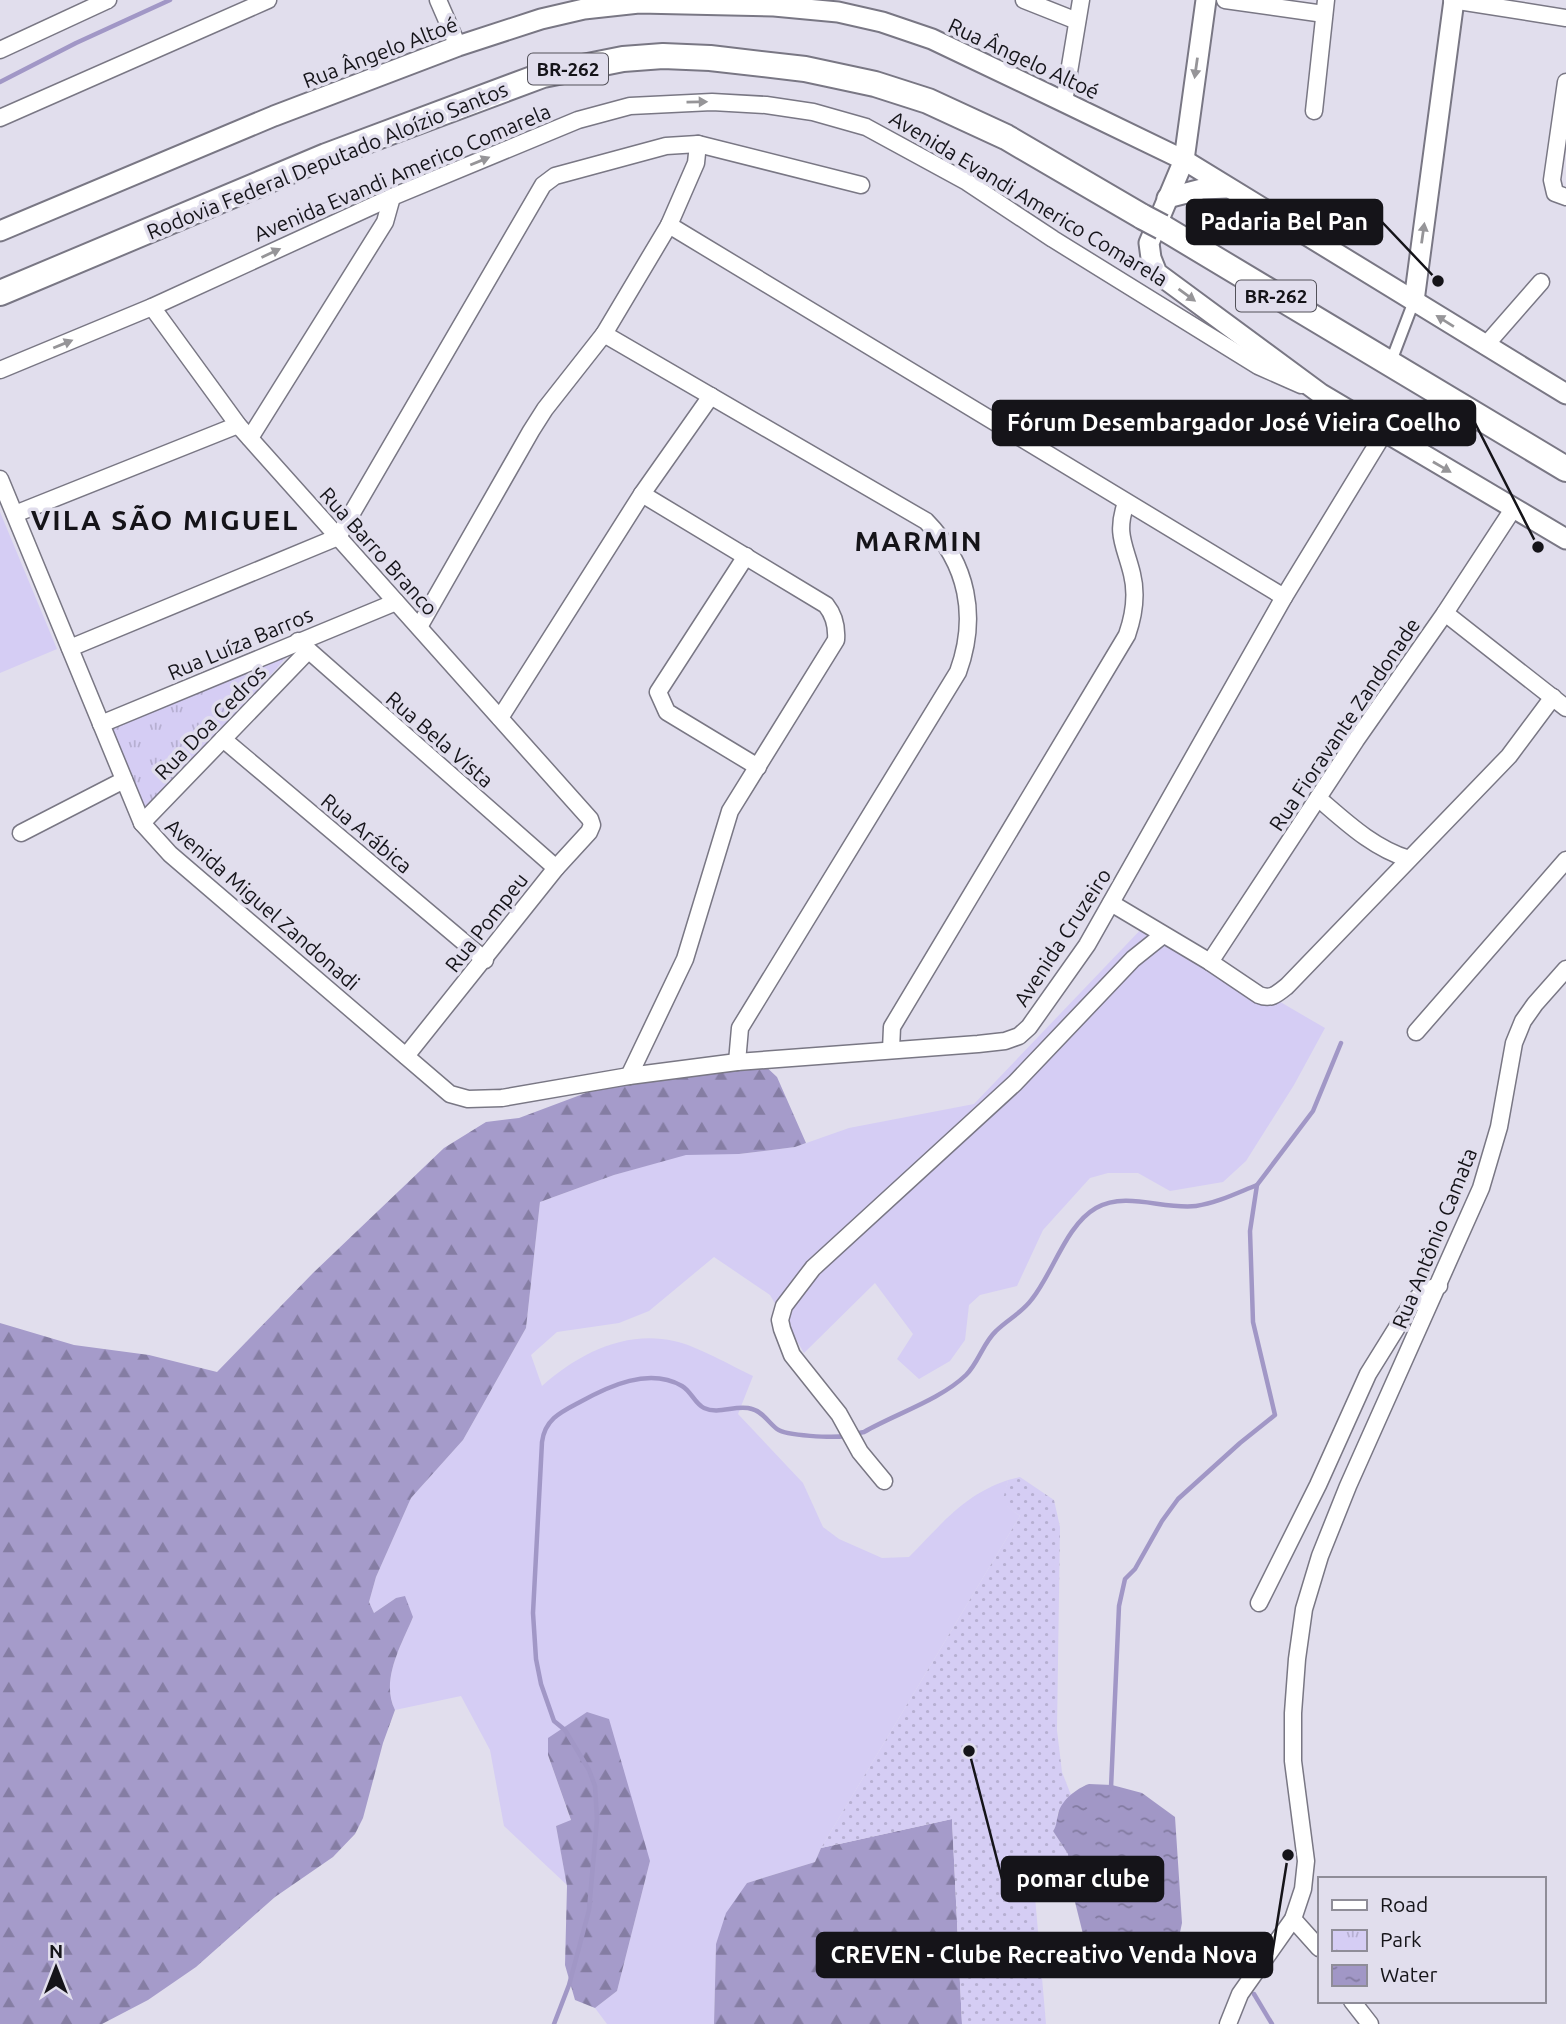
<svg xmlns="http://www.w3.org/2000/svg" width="1566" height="2024" font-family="Ubuntu,sans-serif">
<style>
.grass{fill:#d5cdf4}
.forest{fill:url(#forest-firs)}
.park{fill:url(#park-tufts)}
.garden{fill:url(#garden-dots)}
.water{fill:url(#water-ripples)}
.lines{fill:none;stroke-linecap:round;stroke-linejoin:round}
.stream{stroke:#a197c6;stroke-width:4.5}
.pedestrian-casing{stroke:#797784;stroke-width:14}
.minor-casing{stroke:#797784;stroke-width:19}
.tertiary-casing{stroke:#797784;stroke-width:23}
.trunk-casing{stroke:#797784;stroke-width:28}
.pedestrian{stroke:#fff;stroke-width:10}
.minor{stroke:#fff;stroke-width:16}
.tertiary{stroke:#fff;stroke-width:19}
.trunk{stroke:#fff;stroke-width:24}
.trunk-bridge-casing{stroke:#797784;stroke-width:28;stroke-linecap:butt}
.trunk-bridge{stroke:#fff;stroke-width:24}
.oneway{fill:#969598}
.labels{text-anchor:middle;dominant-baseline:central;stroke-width:7;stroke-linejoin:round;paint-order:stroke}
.shield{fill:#e1deed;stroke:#525159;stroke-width:2}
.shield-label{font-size:19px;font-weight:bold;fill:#151419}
.street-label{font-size:21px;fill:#151419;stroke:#e1deed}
.district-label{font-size:28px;font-weight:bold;letter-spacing:2px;fill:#151419;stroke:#e1deed}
.leader{fill:none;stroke:#151419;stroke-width:2.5}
.callout-dot{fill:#151419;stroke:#e1deed;stroke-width:2.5}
.callout{fill:#151419;stroke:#151419;stroke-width:2.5}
.callout-label{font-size:23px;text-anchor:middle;font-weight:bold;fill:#fff}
</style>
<defs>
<pattern id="forest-firs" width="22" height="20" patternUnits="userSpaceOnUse" patternTransform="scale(1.75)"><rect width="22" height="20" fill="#a59bca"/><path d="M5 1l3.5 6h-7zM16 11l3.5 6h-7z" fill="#857da3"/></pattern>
<pattern id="park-tufts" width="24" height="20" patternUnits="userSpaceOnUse" patternTransform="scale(1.75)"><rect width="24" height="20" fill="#d5cdf4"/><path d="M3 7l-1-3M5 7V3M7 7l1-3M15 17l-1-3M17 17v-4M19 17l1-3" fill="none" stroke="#b6afd1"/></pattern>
<pattern id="garden-dots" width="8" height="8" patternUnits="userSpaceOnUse" patternTransform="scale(1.75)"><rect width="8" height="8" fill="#d5cdf4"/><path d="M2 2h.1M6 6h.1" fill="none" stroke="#b6afd1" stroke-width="1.8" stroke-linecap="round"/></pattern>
<pattern id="water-ripples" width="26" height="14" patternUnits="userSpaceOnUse" patternTransform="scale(1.75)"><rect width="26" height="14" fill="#a197c6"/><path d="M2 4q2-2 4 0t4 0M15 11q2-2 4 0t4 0" fill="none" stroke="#827aa0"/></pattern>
</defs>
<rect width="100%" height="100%" fill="#e1deed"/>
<!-- grass -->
<g class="grass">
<polygon points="0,512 57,649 0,673"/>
<path d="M1146 924 1325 1028 1294 1085 1246 1161 1223 1182 1170 1191 1138 1173H1108L1090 1178 1043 1230 1017 1286 980 1295 969 1305 965 1340 950 1361 919 1379 897 1359 913 1334 875 1283 804 1353 770 1295 714 1257 649 1311 619 1323 557 1332 531 1355 542 1386C578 1354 625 1330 674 1341 695 1345 732 1366 753 1376L738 1414 803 1483 823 1527 839 1539 882 1558 909 1557C941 1525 963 1495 1008 1480L1003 1503 1020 1516 821 1848 815 1862 747 1883 716 1944 714 2024H607L595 2008 617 1991 650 1861 548 1755 571 1821 556 1826 567 1885 504 1826 490 1750 461 1696 395 1710C380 1680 402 1644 413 1617L396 1598 374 1613 369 1602 376 1577 411 1498 463 1440 526 1328 540 1202 614 1175 686 1154H739L795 1147 849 1128 974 1104Z"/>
</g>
<!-- forest -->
<g class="forest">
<path d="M761 1062 777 1077 806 1143 795 1147 739 1154 686 1155 614 1175 540 1202 526 1328 463 1440 411 1498 376 1577 369 1602 374 1613 396 1598 405 1596 413 1617C402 1644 380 1680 395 1710L383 1743 363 1818 355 1834 333 1857 275 1897 196 1967 148 2000 102 2024H0V1323L74 1345 149 1355 217 1372 313 1273 444 1148 486 1122 519 1118 607 1085Z"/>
<polygon points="587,1712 609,1719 650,1861 617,1991 595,2008 575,2000 565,1965 567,1886 556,1826 571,1820 548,1755 548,1738"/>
<polygon points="952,1819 962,2024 714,2024 716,1944 726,1913 747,1883 815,1862 821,1848"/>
</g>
<!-- park -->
<polygon class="park" points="299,643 142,821 103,725"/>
<!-- garden -->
<polygon class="garden" points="1020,1477 1054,1500 1060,1527 1057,1730 1062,1772 1071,1795 1058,1812 1057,1824 1053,1831 1068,1854 1070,1877 1034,1885 1046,2024 962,2024 952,1819 821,1848 1020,1516 1002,1503 1008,1480"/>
<!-- water -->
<path class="water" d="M1089 1784 1112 1785 1142 1793 1175 1817 1182 1923 1179 1937 1168 1945 1098 1953 1087 1950 1070 1882 1068 1854 1053 1831C1057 1825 1056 1822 1058 1815 1060 1801 1077 1788 1089 1784Z"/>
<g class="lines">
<!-- stream -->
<g class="stream">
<polyline points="0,82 76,43 170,0"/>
<path d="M854 1434 864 1432C895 1414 940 1400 966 1375 979 1362 983 1343 996 1331 1008 1319 1022 1313 1032 1299 1053 1273 1066 1225 1096 1208 1127 1191 1163 1210 1196 1206 1217 1203 1237 1193 1257 1185"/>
<polyline points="1111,1788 1119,1606 1125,1579 1135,1569 1162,1521 1178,1499 1240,1443 1275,1415 1253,1322 1250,1231 1257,1185 1313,1111 1341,1043"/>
<polyline points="1254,1994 1272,2024"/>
<path d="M554 2024 569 1985 589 1910 597 1819 595 1786 589 1770 565 1730 554 1721 541 1684 536 1659 533 1613 542 1442C545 1419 561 1412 580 1402 609 1386 649 1367 682 1386 691 1391 695 1404 704 1408 719 1415 737 1404 752 1409 763 1412 768 1422 777 1429 786 1436 833 1438 846 1436"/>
</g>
<defs>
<polyline id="pedestrian" points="1390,364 1414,301"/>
<g id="minor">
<polyline points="438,0 458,46"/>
<polyline points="1024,0 1077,21"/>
<polyline points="1225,0 1324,14"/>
<polyline points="1452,0 1566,18"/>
<polyline points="0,50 108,0"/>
<polyline points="1566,82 1552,180 1555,193 1566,197"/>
<polyline points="1064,102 1081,0"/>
<polyline points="1314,111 1326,0"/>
<polyline points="0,118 268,0"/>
<polyline points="669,225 1284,597"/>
<polyline points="152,307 238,425 590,819 592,825 589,832 556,868 406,1056"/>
<path d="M604 334 926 521C968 564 978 617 958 672L740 1028 737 1062"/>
<polyline points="1485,346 1541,282"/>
<polyline points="0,370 152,307 392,197 578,120 630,106 712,102 766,105 813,112 866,127 967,182 1053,239 1258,366 1301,385"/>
<polyline points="250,438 385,222 392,197"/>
<polyline points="0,479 142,823 170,854 450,1094 468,1099 502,1098 629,1076 737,1062 978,1044 1005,1041 1019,1036 1029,1027 1087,945 1284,597 1384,433"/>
<polyline points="15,514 238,425"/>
<polyline points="746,556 658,692 667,712 758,767"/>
<polyline points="1445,613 1566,708"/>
<polyline points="419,627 531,431 545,409 604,334 669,225 696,163 698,144"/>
<polyline points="298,641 556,868"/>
<polyline points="70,648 338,537 543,185 555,176 666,146 698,144 861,185"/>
<polyline points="500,718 642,494 711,396"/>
<polyline points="101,724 396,602"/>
<polyline points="223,739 485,960"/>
<path d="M1318 798C1346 822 1373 848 1409 859"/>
<polyline points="142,823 308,651"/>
<polyline points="21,833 124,780"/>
<path d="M1111 903 1210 962 1259 995C1271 1000 1277 994 1287 986L1509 756 1553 697"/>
<polyline points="1210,962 1356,740 1445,613 1513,509"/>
<polyline points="1416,1032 1566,860"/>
<path d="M891 1050 892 1027 1127 635C1134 615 1137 594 1132 574 1125 545 1115 534 1126 503"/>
<path d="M629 1076 685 959 730 811 836 640C837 627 834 615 826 605L642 494"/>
<polyline points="884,1481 860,1452 839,1414 792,1355 782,1329 780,1320 784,1306 813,1268 1015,1083 1133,959 1163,935"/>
<polyline points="1259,1603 1318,1485 1368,1374 1409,1308 1419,1296 1429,1289 1439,1286"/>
<polyline points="1293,1919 1319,1948"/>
<polyline points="1352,2001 1370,2024"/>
<polyline points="1228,2024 1240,1994 1293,1919 1303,1889 1306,1861 1293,1761 1293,1713 1297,1659 1304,1609 1320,1556 1348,1486 1481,1188 1499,1127 1514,1043 1523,1021 1535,1004 1566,969"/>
</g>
<g id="tertiary">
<polyline points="1206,0 1184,160 1149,243 1151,258 1157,273 1321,394 1566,539"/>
<polyline points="1167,198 1202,189 1228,188"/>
<polyline points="0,231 274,116 458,46 541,19 584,9 639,3 774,6 838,12 882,22 932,39 1064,102 1184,160 1566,394"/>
<polyline points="1414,301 1454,0"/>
</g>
<g id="trunk">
<polyline points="1162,227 1566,469"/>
<polyline points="0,293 326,156 543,75 623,59 663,56 710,58 805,69 875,84 928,101 1006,137 1143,217"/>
</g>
</defs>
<!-- pedestrian casing -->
<use href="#pedestrian" class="pedestrian-casing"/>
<!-- minor casing -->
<use href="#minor" class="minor-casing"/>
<!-- tertiary casing -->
<use href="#tertiary" class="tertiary-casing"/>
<!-- trunk casing -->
<use href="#trunk" class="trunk-casing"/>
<!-- pedestrian -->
<use href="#pedestrian" class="pedestrian"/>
<!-- minor -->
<use href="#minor" class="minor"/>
<!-- tertiary -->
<use href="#tertiary" class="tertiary"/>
<!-- trunk -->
<use href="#trunk" class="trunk"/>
<defs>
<polyline id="trunk-bridge" points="1143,217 1162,227"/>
</defs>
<!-- trunk-bridge casing -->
<use href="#trunk-bridge" class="trunk-bridge-casing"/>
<!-- trunk-bridge -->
<use href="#trunk-bridge" class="trunk-bridge"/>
</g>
<!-- one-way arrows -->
<defs><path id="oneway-solid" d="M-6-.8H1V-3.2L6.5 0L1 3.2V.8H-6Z" transform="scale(1.75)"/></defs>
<g class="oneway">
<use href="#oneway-solid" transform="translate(1196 68) rotate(98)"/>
<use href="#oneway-solid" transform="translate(697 102) rotate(-1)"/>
<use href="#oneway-solid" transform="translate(480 161) rotate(-22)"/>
<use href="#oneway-solid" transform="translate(1423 233) rotate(-82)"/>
<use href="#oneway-solid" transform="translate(271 253) rotate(-25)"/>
<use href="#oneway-solid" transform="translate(1187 295) rotate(36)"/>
<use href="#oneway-solid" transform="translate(1445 321) rotate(-148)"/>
<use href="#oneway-solid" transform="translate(63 344) rotate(-22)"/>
<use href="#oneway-solid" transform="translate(1442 467) rotate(30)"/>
</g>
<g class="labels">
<!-- shield labels -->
<g class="shield">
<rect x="528" y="53.5" width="80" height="31" rx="5"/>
<rect x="1236" y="280.5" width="80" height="31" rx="5"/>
</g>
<g class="shield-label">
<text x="568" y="69">BR-262</text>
<text x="1276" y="296">BR-262</text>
</g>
<!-- street labels -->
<g class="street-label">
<text transform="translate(380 52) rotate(-21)">Rua Ângelo Altoé</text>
<text transform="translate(1024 58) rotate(25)">Rua Ângelo Altoé</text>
<text transform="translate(327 160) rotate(-22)">Rodovia Federal Deputado Aloízio Santos</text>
<text transform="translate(402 172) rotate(-23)">Avenida Evandi Americo Comarela</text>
<text transform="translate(1029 198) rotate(31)">Avenida Evandi Americo Comarela</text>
<text transform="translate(379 551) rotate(48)">Rua Barro Branco</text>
<text transform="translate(240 643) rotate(-23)">Rua Luíza Barros</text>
<text transform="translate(210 722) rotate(-46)">Rua Doa Cedros</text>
<text transform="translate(1344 724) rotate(-56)">Rua Fioravante Zandonade</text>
<text transform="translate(440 739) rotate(41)">Rua Bela Vista</text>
<text transform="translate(367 833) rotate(40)">Rua Arábica</text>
<text transform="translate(263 904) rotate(41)">Avenida Miguel Zandonadi</text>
<text transform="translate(486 922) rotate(-52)">Rua Pompeu</text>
<text transform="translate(1062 937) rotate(-57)">Avenida Cruzeiro</text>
<text transform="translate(1434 1238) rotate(-68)">Rua Antônio Camata</text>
</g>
<!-- district labels -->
<g class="district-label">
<text x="165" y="519">VILA SÃO MIGUEL</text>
<text x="919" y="540">MARMIN</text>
</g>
</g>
<!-- callouts -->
<path class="leader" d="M1438 281L1382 222M1538 547L1475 423M969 1751L1002 1879M1288 1855L1272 1955"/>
<g class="callout-dot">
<circle cx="1438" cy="281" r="7"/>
<circle cx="1538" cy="547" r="7"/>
<circle cx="969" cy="1751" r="7"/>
<circle cx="1288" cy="1855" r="7"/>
</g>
<g class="callout">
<rect x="1187" y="200" width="195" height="44" rx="7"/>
<rect x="993" y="401" width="482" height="44" rx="7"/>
<rect x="1002" y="1857" width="161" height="44" rx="7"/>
<rect x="817" y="1933" width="455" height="44" rx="7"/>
</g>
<g class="callout-label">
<text x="1284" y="230">Padaria Bel Pan</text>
<text x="1234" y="431">Fórum Desembargador José Vieira Coelho</text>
<text x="1083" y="1887">pomar clube</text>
<text x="1044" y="1963">CREVEN - Clube Recreativo Venda Nova</text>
</g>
<!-- legend -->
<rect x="1318" y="1877" width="228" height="126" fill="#e1deed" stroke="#8f8d98" stroke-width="2"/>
<rect x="1332" y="1900" width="35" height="10" fill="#ffffff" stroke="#8f8d98" stroke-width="2"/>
<text x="1380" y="1912" font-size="21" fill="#151419">Road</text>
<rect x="1332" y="1930" width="35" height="21" fill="url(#park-tufts)" stroke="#8f8d98" stroke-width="2"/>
<text x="1380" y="1947" font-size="21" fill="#151419">Park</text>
<rect x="1332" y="1965" width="35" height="21" fill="url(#water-ripples)" stroke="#8f8d98" stroke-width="2"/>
<text x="1380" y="1982" font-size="21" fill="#151419">Water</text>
<!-- north arrow -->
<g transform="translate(56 1968)" stroke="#e1deed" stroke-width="5" paint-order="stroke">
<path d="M0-5L12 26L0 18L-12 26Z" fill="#151419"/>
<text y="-10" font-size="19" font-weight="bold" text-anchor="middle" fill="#151419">N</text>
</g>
</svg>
